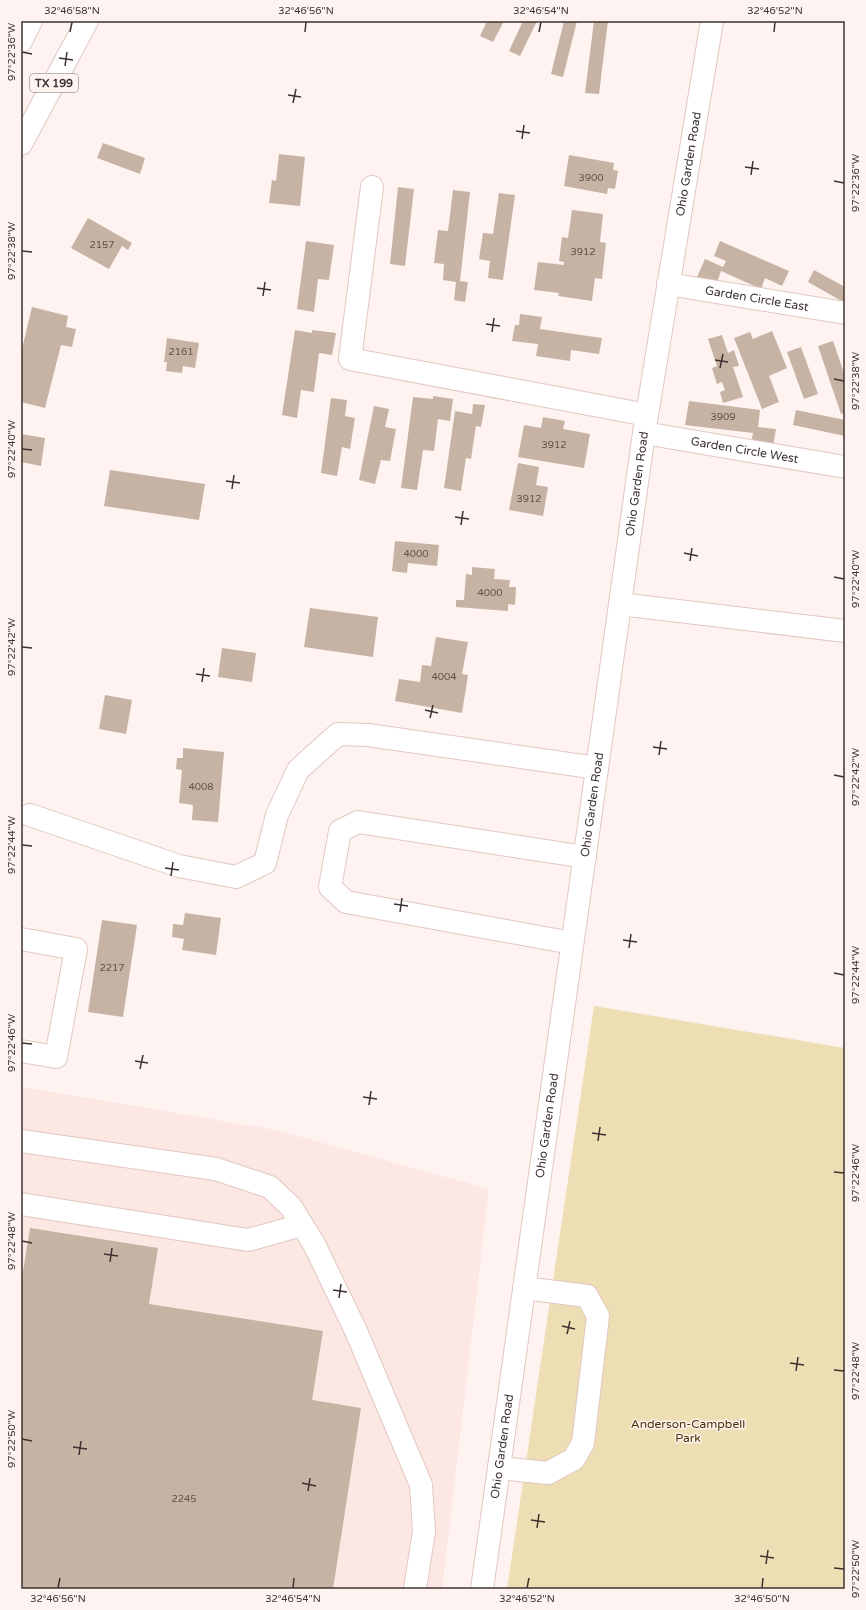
<svg xmlns="http://www.w3.org/2000/svg" width="866" height="1610" font-family="'Varela Round',sans-serif">
<style>
.built{fill:#fce7e2}
.green{fill:#eedeb3}
.building{fill:#c6b3a4}
.lines{fill:none;stroke-linecap:round;stroke-linejoin:round}
.minor-casing{stroke:#e1c7c1;stroke-width:24}
.major-casing{stroke:#e1c7c1;stroke-width:24}
.minor{stroke:#fff;stroke-width:22}
.major{stroke:#fff;stroke-width:22}
.ticks{fill:none;stroke:#3d3331;stroke-width:1.5}
.labels{text-anchor:middle;dominant-baseline:central;stroke-width:3;stroke-linejoin:round;paint-order:stroke}
.number-label{font-size:10px;fill:#5f534e}
.shield{fill:#fef3f1;stroke:#776d6b;stroke-width:1}
.shield-label{font-size:11px;font-weight:bold;fill:#3d3331}
.street-label{font-size:12px;fill:#3d3331;stroke:#fef3f1}
.park-label{font-size:12px;fill:#453400;stroke:#fef3f1}
.neatline{fill:none;stroke:#3d3331;stroke-width:1.5}
.ticks-label{font-size:10px;text-anchor:middle;fill:#3d3331}
</style>
<rect width="100%" height="100%" fill="#fef3f1"/>
<!-- built -->
<polygon class="built" points="21,1087 276,1130 489,1189 442,1589 21,1589"/>
<!-- green -->
<polygon class="green" points="594,1006 845,1048 845,1589 507,1589"/>
<!-- building -->
<g class="building">
<polygon points="487,21 504,21 493,42 480,36"/>
<polygon points="523,21 537,21 520,56 509,51"/>
<polygon points="564,21 577,21 563,77 551,74"/>
<polygon points="594,21 608,21 599,94 585,93"/>
<polygon points="103,143 145,158 140,174 97,158"/>
<polygon points="279,154 305,157 300,206 269,203 272,180 276,181"/>
<polygon points="569,155 614,163 613,170 618,171 615,189 608,188 607,194 564,186"/>
<polygon points="398,187 414,189 405,266 390,264"/>
<polygon points="453,190 470,192 460,281 468,282 465,302 454,300 456,282 443,280 444,264 434,263 438,230 448,231"/>
<polygon points="499,193 515,195 503,280 488,278 490,261 479,259 483,233 493,234"/>
<polygon points="572,210 603,214 600,242 606,243 602,279 595,278 592,301 558,296 559,293 534,290 538,262 564,265 564,262 559,261 562,237 568,238"/>
<polygon points="88,218 132,243 128,250 122,246 109,269 71,248"/>
<polygon points="306,241 334,245 329,280 318,279 314,312 297,309"/>
<polygon points="720,241 789,271 782,286 765,278 761,289 721,271 716,285 697,277 705,259 723,267 726,261 714,256"/>
<polygon points="814,270 845,287 845,303 808,282"/>
<polygon points="32,307 68,316 66,327 76,329 72,347 61,345 45,408 21,402 21,353"/>
<polygon points="520,314 542,317 540,329 602,338 599,354 571,350 570,361 536,356 538,344 512,341 515,325 519,325"/>
<polygon points="295,330 312,333 312,330 336,333 332,355 319,353 314,392 301,390 297,418 282,415"/>
<polygon points="772,331 787,368 769,376 779,402 762,409 734,338 750,332 753,339"/>
<polygon points="722,335 728,353 734,350 739,366 733,367 743,397 723,403 720,392 725,390 722,382 717,384 712,368 717,366 708,339"/>
<polygon points="167,338 199,343 195,368 183,366 182,373 166,371 167,362 164,362"/>
<polygon points="833,341 845,376 845,413 841,414 818,346"/>
<polygon points="801,347 818,394 804,399 787,352"/>
<polygon points="433,396 453,399 450,421 438,419 434,451 423,450 417,490 401,488 413,397 433,399"/>
<polygon points="331,398 347,400 345,416 355,418 350,449 342,447 337,476 321,473"/>
<polygon points="689,401 760,410 758,427 776,429 773,447 751,444 753,433 685,425"/>
<polygon points="473,404 485,405 481,427 476,426 471,459 466,458 461,491 444,488 455,411 472,414"/>
<polygon points="374,406 389,409 385,427 396,429 390,461 381,460 375,484 359,480"/>
<polygon points="796,410 845,420 845,436 793,425"/>
<polygon points="543,417 565,421 563,429 590,434 584,468 518,457 524,425 541,428"/>
<polygon points="21,434 45,438 41,466 21,462"/>
<polygon points="518,463 539,467 536,485 548,487 543,516 509,510"/>
<polygon points="110,470 205,484 199,520 104,506"/>
<polygon points="395,541 439,545 437,566 408,563 407,573 392,571"/>
<polygon points="472,567 495,569 494,579 510,580 509,587 516,587 515,605 508,604 508,611 456,607 456,600 464,600 466,574 472,575"/>
<polygon points="310,608 378,617 373,657 304,647"/>
<polygon points="436,637 468,642 462,674 468,675 462,713 395,701 399,679 420,682 422,665 431,666"/>
<polygon points="222,648 256,653 252,682 218,677"/>
<polygon points="105,695 132,700 126,734 99,729"/>
<polygon points="183,748 224,752 218,822 192,820 193,805 179,803 182,770 176,769 177,758 183,758"/>
<polygon points="185,913 221,918 216,955 182,950 184,939 172,937 173,924 183,925"/>
<polygon points="102,920 137,925 123,1017 88,1012"/>
<polygon points="30,1228 158,1248 149,1304 323,1331 312,1400 361,1408 333,1589 21,1589 21,1284"/>
</g>
<g class="lines">
<defs>
<g id="minor">
<polyline points="372,187 350,359 647,415"/>
<path id="s1" d="M668 284 845 313"/>
<path id="s2" d="M644 433 845 467"/>
<polyline points="620,604 845,631"/>
<polyline points="30,815 179,866 236,877 265,863 277,815 298,770 338,734 368,735 597,768"/>
<polyline points="21,939 76,949 56,1057 21,1051"/>
<polyline points="572,943 346,902 330,887 340,831 358,822 585,857"/>
<polyline points="21,1141 216,1169 270,1187 291,1207 314,1244 356,1331 421,1485 424,1531 415,1589"/>
<polyline points="21,1204 248,1240 302,1225"/>
<polyline points="499,1468 548,1473 574,1459 583,1443 598,1316 587,1296 524,1288"/>
<path id="s3" d="M482 1589 644 433 712 21"/>
</g>
<g id="major">
<polyline points="21,41 31,21"/>
<polyline points="21,144 87,21"/>
</g>
</defs>
<!-- minor casing -->
<use href="#minor" class="minor-casing"/>
<!-- major casing -->
<use href="#major" class="major-casing"/>
<!-- minor -->
<use href="#minor" class="minor"/>
<!-- major -->
<use href="#major" class="major"/>
</g>
<!-- ticks -->
<path class="ticks" d="M70 32 72 22M305 32 306 22M539 32 541 22M774 32 775 22M22 52 32 54M59 58 73 60M65 66 67 52M288 95 301 97M293 103 296 89M516 131 530 133M522 139 524 125M745 167 759 169M751 175 753 161M834 181 844 183M22 251 32 252M257 288 271 290M263 296 265 282M486 324 500 326M492 332 494 318M715 360 728 362M720 368 723 354M834 379 844 381M22 449 32 450M226 481 240 483M232 489 234 475M455 517 469 519M461 525 463 511M684 553 698 556M690 561 692 548M834 577 844 579M22 647 32 648M196 674 210 676M202 682 204 668M425 710 438 713M430 718 433 705M653 747 667 749M659 755 661 741M834 775 844 777M22 845 32 846M165 868 179 870M171 876 173 862M394 904 408 906M400 912 402 898M623 940 637 942M629 948 631 934M834 973 844 975M22 1043 32 1044M135 1061 148 1063M140 1069 143 1055M363 1097 377 1099M369 1105 371 1091M592 1133 606 1135M598 1141 600 1127M834 1172 844 1173M22 1241 32 1243M104 1254 118 1256M110 1262 112 1248M333 1290 347 1292M339 1298 341 1284M562 1326 575 1329M567 1334 570 1321M790 1363 804 1365M834 1370 844 1371M796 1371 798 1357M22 1439 32 1441M73 1447 87 1449M79 1455 81 1441M302 1483 316 1486M308 1491 310 1478M531 1520 545 1522M537 1528 539 1514M760 1556 774 1558M766 1564 768 1550M834 1568 844 1569M58 1588 60 1578M293 1588 294 1578M527 1588 529 1578M762 1588 763 1578"/>
<g class="labels">
<!-- number labels -->
<g class="number-label">
<text x="591" y="178">3900</text>
<text x="102" y="245">2157</text>
<text x="583" y="252">3912</text>
<text x="181" y="352">2161</text>
<text x="723" y="417">3909</text>
<text x="554" y="445">3912</text>
<text x="529" y="499">3912</text>
<text x="416" y="554">4000</text>
<text x="490" y="593">4000</text>
<text x="444" y="677">4004</text>
<text x="201" y="787">4008</text>
<text x="112" y="968">2217</text>
<text x="184" y="1499">2245</text>
</g>
<!-- shield labels -->
<rect class="shield" x="30" y="74" width="48" height="18" rx="3"/>
<g class="shield-label">
<text x="54" y="83">TX 199</text>
</g>
<!-- street labels -->
<g class="street-label">
<text stroke="none"><textPath href="#s3" startOffset="1440">Ohio Garden Road</textPath></text>
<text stroke="none"><textPath href="#s1" startOffset="90">Garden Circle East</textPath></text>
<text stroke="none"><textPath href="#s2" startOffset="102">Garden Circle West</textPath></text>
<text stroke="none"><textPath href="#s3" startOffset="1116">Ohio Garden Road</textPath></text>
<text stroke="none"><textPath href="#s3" startOffset="792">Ohio Garden Road</textPath></text>
<text stroke="none"><textPath href="#s3" startOffset="468">Ohio Garden Road</textPath></text>
<text stroke="none"><textPath href="#s3" startOffset="144">Ohio Garden Road</textPath></text>
</g>
<!-- park labels -->
<g class="park-label">
<text x="688" y="1424">Anderson-Campbell<tspan x="688" dy="14">Park</tspan></text>
</g>
</g>
<!-- border -->
<rect width="866" height="1610" fill="none" stroke="#fef3f1" stroke-width="44"/>
<rect x="22" y="22" width="822" height="1566" class="neatline"/>
<g class="ticks-label">
<text x="72" y="14">32°46'58"N</text>
<text x="306" y="14">32°46'56"N</text>
<text x="541" y="14">32°46'54"N</text>
<text x="775" y="14">32°46'52"N</text>
<text transform="translate(11 52) rotate(-90)" y="4">97°22'36"W</text>
<text transform="translate(855 183) rotate(-90)" y="4">97°22'36"W</text>
<text transform="translate(11 251) rotate(-90)" y="4">97°22'38"W</text>
<text transform="translate(855 381) rotate(-90)" y="4">97°22'38"W</text>
<text transform="translate(11 449) rotate(-90)" y="4">97°22'40"W</text>
<text transform="translate(855 579) rotate(-90)" y="4">97°22'40"W</text>
<text transform="translate(11 647) rotate(-90)" y="4">97°22'42"W</text>
<text transform="translate(855 777) rotate(-90)" y="4">97°22'42"W</text>
<text transform="translate(11 845) rotate(-90)" y="4">97°22'44"W</text>
<text transform="translate(855 975) rotate(-90)" y="4">97°22'44"W</text>
<text transform="translate(11 1043) rotate(-90)" y="4">97°22'46"W</text>
<text transform="translate(855 1173) rotate(-90)" y="4">97°22'46"W</text>
<text transform="translate(11 1241) rotate(-90)" y="4">97°22'48"W</text>
<text transform="translate(855 1371) rotate(-90)" y="4">97°22'48"W</text>
<text transform="translate(11 1439) rotate(-90)" y="4">97°22'50"W</text>
<text transform="translate(855 1569) rotate(-90)" y="4">97°22'50"W</text>
<text x="58" y="1602">32°46'56"N</text>
<text x="293" y="1602">32°46'54"N</text>
<text x="527" y="1602">32°46'52"N</text>
<text x="762" y="1602">32°46'50"N</text>
</g>
</svg>
